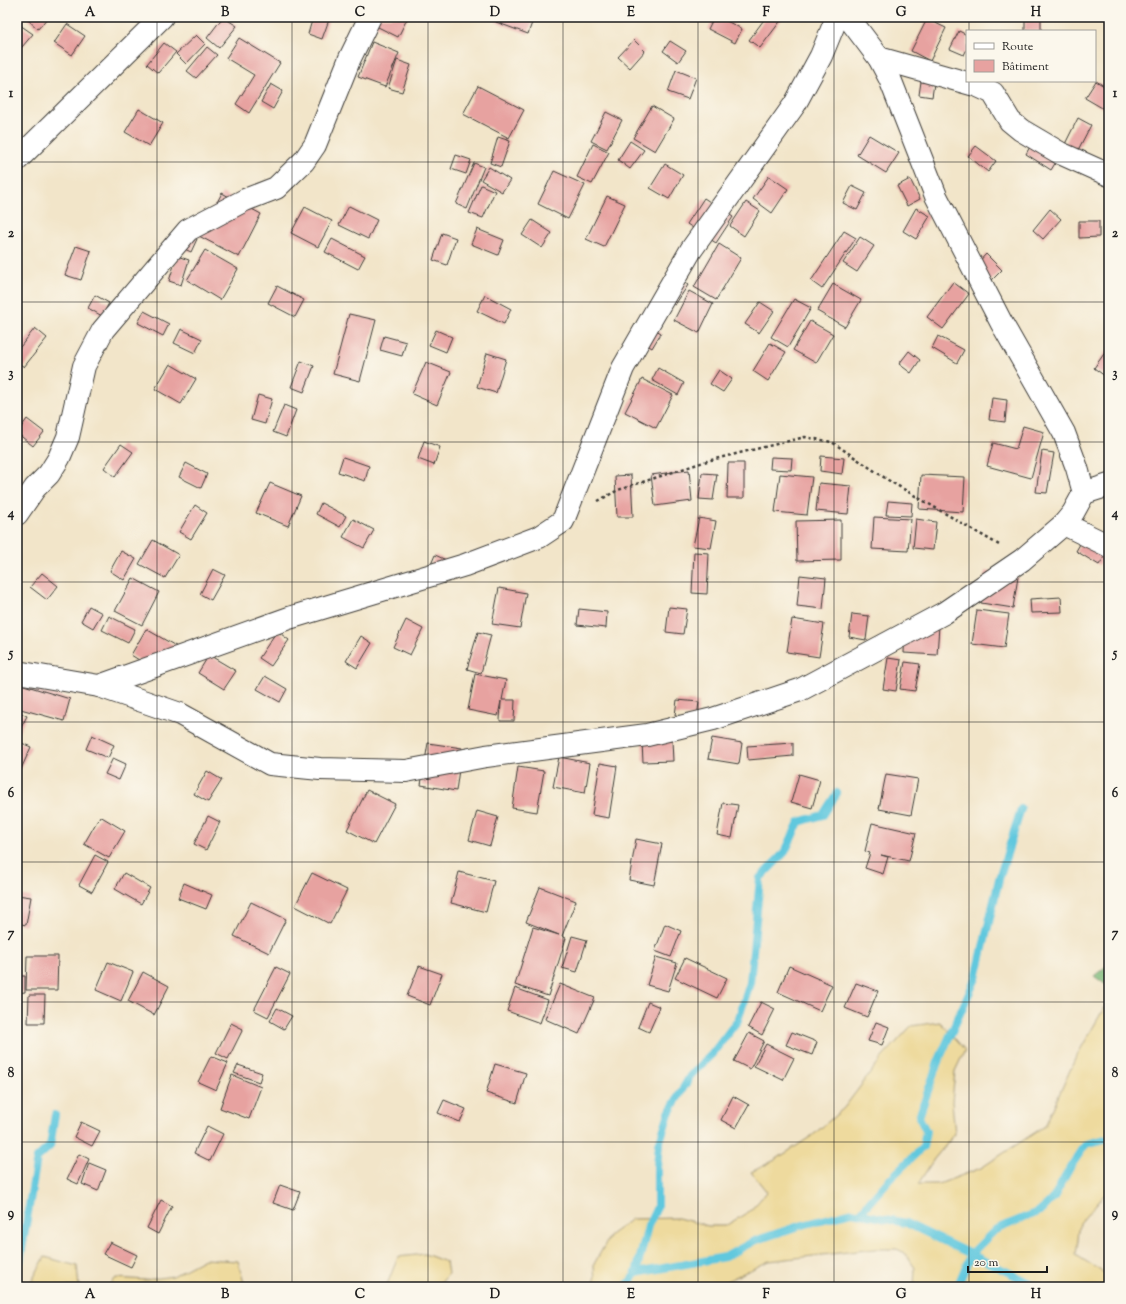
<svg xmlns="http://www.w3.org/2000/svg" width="1126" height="1304" font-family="'Sorts Mill Goudy',serif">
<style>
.forest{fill:#80bc7b;stroke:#4e6c4c}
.sand{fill:#eeda9e;stroke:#857b5d}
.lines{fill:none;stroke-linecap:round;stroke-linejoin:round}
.stream{stroke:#61c8de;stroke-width:8}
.building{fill:#e7a2a0}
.street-casing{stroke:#3c3a36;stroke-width:24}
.path{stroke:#3c3a36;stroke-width:2.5;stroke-dasharray:3 3;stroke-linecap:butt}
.street{stroke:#fff;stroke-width:22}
.grid{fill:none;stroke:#1c1c1c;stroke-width:1;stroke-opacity:0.55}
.neatline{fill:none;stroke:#1c1c1c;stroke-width:1.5}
.grid-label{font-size:13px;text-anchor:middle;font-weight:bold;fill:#1c1c1c}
</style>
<rect width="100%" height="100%" fill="#fbf7ec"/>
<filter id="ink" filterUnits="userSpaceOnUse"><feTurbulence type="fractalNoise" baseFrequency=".025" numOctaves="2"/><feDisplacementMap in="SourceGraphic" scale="8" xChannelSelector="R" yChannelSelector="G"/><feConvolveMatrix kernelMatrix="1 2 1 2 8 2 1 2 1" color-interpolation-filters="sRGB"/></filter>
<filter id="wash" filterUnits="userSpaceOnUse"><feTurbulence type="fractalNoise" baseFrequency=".012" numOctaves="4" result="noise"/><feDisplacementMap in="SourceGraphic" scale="16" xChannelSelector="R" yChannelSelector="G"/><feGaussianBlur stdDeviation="0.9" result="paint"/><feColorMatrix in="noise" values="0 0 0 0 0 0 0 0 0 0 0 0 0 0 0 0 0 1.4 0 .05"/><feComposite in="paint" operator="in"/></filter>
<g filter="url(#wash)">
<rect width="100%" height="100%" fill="#f2e5c9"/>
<!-- forest -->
<polygon class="forest" points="1109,964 1109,987 1094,976"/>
<!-- sand -->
<g class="sand">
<polygon points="1109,1006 1109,1192 1103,1196 1080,1223 1076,1255 1109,1276 1109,1287 914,1287 915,1268 905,1253 897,1249 875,1249 769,1261 714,1287 595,1287 594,1264 611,1234 632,1219 678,1218 708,1226 725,1226 750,1211 767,1192 751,1172 775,1160 813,1135 844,1108 881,1059 911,1026 940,1022 965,1050 955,1071 952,1102 955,1134 934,1159 918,1184 939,1184 981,1168 1045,1126 1075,1059 1104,1008"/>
<polygon points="425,1254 446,1262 448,1274 438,1287 386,1287 398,1257"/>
<polygon points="45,1257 77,1266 79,1287 17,1287 29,1286"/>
<polygon points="205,1259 238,1261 245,1287 108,1287 116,1278 146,1280 173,1276"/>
</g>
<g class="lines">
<!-- stream -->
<g class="stream">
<polyline points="860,1213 889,1180 923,1147 926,1131 919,1117 938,1062 976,978 999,879 1021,809"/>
<polyline points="17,1268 20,1261 37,1158 50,1146 55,1115"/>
<polyline points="636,1273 648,1226 657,1207 657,1167 659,1144 669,1113 690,1076 712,1054 738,1020 750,983 760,878 785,852 799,822 823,815 837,793"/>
<polyline points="626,1287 636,1273 725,1257 754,1241 799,1226 852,1212 906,1223 1039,1287"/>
<polyline points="957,1287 971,1254 995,1230 1042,1210 1054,1197 1071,1166 1086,1144 1109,1138"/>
</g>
</g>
<g id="blocks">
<!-- building -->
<g class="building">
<polygon points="29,17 48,17 38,29 27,19"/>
<polygon points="223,17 237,26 219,48 207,38"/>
<polygon points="313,17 330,17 322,39 308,34"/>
<polygon points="375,17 408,17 398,37 372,24"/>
<polygon points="497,17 534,17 528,34 496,22"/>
<polygon points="714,17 719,17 742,29 735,43 708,29"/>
<polygon points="766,17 778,17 782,19 760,48 749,40"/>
<rect x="1025" y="17" width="16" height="14"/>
<polygon points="927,19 946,28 930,61 911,51"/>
<polygon points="67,24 85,36 72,55 54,43"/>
<polygon points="20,25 33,34 22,47 17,43 17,29"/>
<polygon points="959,31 967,35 967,49 964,55 950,49"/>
<polygon points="196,35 205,44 186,64 176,54"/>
<polygon points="239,38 280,63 249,113 236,104 254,75 226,58"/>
<polygon points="634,40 645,51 630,68 618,57"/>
<polygon points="670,41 686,51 678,62 663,51"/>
<polygon points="372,42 399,53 385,87 358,77"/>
<polygon points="164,43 176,52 158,73 147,64"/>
<polygon points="207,47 217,55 196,78 187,71"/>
<polygon points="397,60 411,65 402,92 388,88"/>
<polygon points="676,70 696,78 688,99 668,92"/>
<polygon points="922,75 935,77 932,97 919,95"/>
<polygon points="1096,81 1109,89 1109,112 1085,98"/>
<polygon points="271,84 283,91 273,109 261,102"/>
<polygon points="478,86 524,110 509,138 463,114"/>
<polygon points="652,106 674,119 655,151 633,138"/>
<polygon points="139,109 163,123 149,146 125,132"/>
<polygon points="606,112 622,120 607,149 591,141"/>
<polygon points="1078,118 1091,125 1078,150 1065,144"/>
<polygon points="869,135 899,153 886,173 857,155"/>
<polygon points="498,137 510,141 501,167 490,163"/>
<polygon points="630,141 644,150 630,169 618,160"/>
<polygon points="1033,141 1059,157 1051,170 1026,154"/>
<polygon points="593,144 609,152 592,184 577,177"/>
<polygon points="976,146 996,161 988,172 968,156"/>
<polygon points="456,155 471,160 466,174 451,169"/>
<polygon points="474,163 484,167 467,209 456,204"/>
<polygon points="665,164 683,175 669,199 650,188"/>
<polygon points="489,167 510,180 502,192 481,180"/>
<polygon points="554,171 585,185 568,219 538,204"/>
<polygon points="769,176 788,189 772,213 753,199"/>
<polygon points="910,179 920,199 907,206 897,186"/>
<polygon points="481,185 495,191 483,218 469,213"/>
<polygon points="852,186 866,193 857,210 843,203"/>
<polygon points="222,193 261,214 239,257 199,236"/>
<polygon points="607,196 625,204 604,247 586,239"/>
<polygon points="704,198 733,217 716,243 687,224"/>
<polygon points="746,202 760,211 744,236 730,226"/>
<polygon points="349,206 377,220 368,239 339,225"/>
<polygon points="305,207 332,221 318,247 291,233"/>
<polygon points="916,208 930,216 916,239 903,231"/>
<polygon points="1050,209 1061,219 1043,239 1033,230"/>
<polygon points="532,220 552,233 542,248 522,235"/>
<polygon points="1079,221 1099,221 1099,237 1079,238"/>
<polygon points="177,229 197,239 191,252 170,242"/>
<polygon points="477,229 504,240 498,255 471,244"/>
<polygon points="844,231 856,238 822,289 811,281"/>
<polygon points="442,233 456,238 447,265 433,260"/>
<polygon points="860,237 874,246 857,272 843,263"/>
<polygon points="332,239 365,256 358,269 325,252"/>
<polygon points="719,244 741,258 716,300 694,287"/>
<polygon points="76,246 91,251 81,280 65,275"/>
<polygon points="205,250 238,269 220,300 187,280"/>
<polygon points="986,254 1002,270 991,281 975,266"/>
<polygon points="177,256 189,260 181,285 169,281"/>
<polygon points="675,276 688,285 675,305 662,297"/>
<polygon points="953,282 969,294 943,329 927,317"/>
<polygon points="833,284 861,300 845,327 817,311"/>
<polygon points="277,286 304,300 295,317 268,303"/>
<polygon points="689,291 713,304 699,333 674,320"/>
<polygon points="95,295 109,303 102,316 88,308"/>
<polygon points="485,295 511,309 504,324 477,311"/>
<polygon points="794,299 811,308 788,347 771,337"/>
<polygon points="760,302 774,311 759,333 745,324"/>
<polygon points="144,311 169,324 163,336 138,323"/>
<polygon points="349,314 376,320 360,381 333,374"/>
<polygon points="810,321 833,334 816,363 793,350"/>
<polygon points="648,325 661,333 652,348 639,340"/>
<polygon points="35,328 47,338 24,367 17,362 17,351"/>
<polygon points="181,329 202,339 195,353 174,343"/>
<polygon points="436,330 452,337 446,352 429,345"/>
<polygon points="384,336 406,342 402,356 380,350"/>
<polygon points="938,336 964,350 957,363 932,348"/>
<polygon points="770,343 786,352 768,381 753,371"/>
<polygon points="909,351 920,360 911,373 899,364"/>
<polygon points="1106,351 1109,353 1109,379 1094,368"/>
<polygon points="487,353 506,359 496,393 477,387"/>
<polygon points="301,361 314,366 304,392 291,387"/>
<polygon points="426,362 451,372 437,405 412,394"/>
<polygon points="170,364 196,379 181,404 155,389"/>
<polygon points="658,368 684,383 678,395 652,380"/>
<polygon points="719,370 732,379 723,392 710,384"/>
<polygon points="642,379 673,395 656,428 625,412"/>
<polygon points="258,395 272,399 265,424 251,420"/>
<polygon points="992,398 1007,400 1005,422 989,420"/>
<polygon points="284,405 296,410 286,437 273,432"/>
<polygon points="27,419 44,432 33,446 17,433"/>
<polygon points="1023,426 1044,432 1031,478 987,466 993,443 1016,449"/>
<polygon points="424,441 440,447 434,465 418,459"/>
<polygon points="121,444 133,452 115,477 104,468"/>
<polygon points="1042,451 1054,453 1047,493 1036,492"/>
<polygon points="821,456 844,458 842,474 820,471"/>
<polygon points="343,457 369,466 365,481 338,472"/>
<polygon points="771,457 792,458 791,470 770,469"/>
<polygon points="186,463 207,474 201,488 179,477"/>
<polygon points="728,463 744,463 744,498 727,498"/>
<polygon points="689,470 692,501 655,506 651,475"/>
<polygon points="702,473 717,474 713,500 699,499"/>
<polygon points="780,474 812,477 807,515 775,512"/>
<polygon points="631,475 633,517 617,517 615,476"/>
<polygon points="921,475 965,477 963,512 919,509"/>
<polygon points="270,483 301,496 288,526 256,513"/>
<polygon points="819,483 851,486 848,514 816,511"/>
<polygon points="888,501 912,503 911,516 886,515"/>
<polygon points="321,503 346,516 340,527 316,514"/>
<polygon points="195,505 207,513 191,539 179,532"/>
<polygon points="874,517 911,519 908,551 872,549"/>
<polygon points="699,518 716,521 711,548 693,546"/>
<polygon points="353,519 374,530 364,548 343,537"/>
<polygon points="916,519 936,522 933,550 913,548"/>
<polygon points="841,520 841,560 797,561 796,521"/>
<polygon points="1087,532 1109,549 1099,565 1076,551"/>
<polygon points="153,540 179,555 165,578 139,564"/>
<polygon points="121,551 136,559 124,580 110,571"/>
<polygon points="694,552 709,553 707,594 692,593"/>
<polygon points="435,555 453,563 429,569"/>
<polygon points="213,569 225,575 211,600 200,594"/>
<polygon points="985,571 1018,577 1013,608 981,603"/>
<polygon points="42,573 58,586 47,600 30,587"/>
<polygon points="800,575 826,578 823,609 797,606"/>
<polygon points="133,578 159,592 142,625 115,611"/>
<polygon points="499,588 526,593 520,628 492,624"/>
<polygon points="1061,597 1062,612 1031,613 1030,599"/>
<polygon points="89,606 102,613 93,628 81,621"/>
<polygon points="669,607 687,609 683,634 666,632"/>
<polygon points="579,609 607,612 606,628 577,625"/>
<polygon points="977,610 1009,614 1004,648 972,644"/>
<polygon points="852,614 869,616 866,640 849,637"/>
<polygon points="109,616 135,629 128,643 102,630"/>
<polygon points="792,619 824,624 819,657 787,652"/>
<polygon points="406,620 423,629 410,655 393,647"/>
<polygon points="905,624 939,626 937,655 904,653"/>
<polygon points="146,629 181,649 155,670 131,655"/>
<polygon points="277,631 289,640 271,666 259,658"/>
<polygon points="478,632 491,635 481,673 467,669"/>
<polygon points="361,636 372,643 357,668 346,661"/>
<polygon points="209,655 236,671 224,689 198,673"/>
<polygon points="888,658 901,660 896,691 883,689"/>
<polygon points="905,662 920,664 915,691 900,689"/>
<polygon points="475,674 506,680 502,700 515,700 514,721 500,721 501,701 498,716 468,710"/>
<polygon points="265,676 287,689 280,702 257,689"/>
<polygon points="17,683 70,699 64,721 17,708"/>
<polygon points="677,700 699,702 697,717 675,715"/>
<polygon points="17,711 27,716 17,735"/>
<polygon points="92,735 114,745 108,758 86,749"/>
<polygon points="712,738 742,743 739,764 708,759"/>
<polygon points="17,741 31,747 21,769 17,767"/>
<polygon points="672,741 673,761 643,762 642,742"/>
<polygon points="428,743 462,748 456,791 421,785"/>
<polygon points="793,743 793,756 748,760 747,746"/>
<polygon points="559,757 590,763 585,793 553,787"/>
<polygon points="113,758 126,764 119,780 105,774"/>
<polygon points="600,763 617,766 609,818 592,815"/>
<polygon points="518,767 544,771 537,812 512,808"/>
<polygon points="207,771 222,780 208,802 194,794"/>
<polygon points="799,774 820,780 812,808 791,802"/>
<polygon points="886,774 918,779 911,815 879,809"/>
<polygon points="367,790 395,804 374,844 347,830"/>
<polygon points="723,803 738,805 732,838 717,835"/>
<polygon points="477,811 498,817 490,846 469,840"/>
<polygon points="100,816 125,831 109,858 84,844"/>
<polygon points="208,816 220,822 206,850 194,844"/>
<polygon points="872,823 916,833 909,861 881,855 888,857 883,874 865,868 870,853 865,851"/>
<polygon points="636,839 662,844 654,885 629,880"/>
<polygon points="95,855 108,862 92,892 79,885"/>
<polygon points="459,872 494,881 486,912 451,903"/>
<polygon points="124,873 150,888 141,904 115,889"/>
<polygon points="312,873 347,890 330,924 295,906"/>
<polygon points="184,883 212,895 206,909 178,898"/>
<polygon points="540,887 576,901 562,936 566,938 548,996 515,985 533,927 559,935 526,922"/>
<polygon points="17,895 31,897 26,925 17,923"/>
<polygon points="251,902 286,919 269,953 234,936"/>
<polygon points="665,924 681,931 671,957 655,951"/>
<polygon points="572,936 587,940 577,972 562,968"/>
<polygon points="27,956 58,956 57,990 26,990"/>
<polygon points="656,957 677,963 668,991 647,985"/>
<polygon points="685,958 727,978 717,998 675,978"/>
<polygon points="108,962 133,972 121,1001 96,990"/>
<polygon points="419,966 442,974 430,1005 407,996"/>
<polygon points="789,966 832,985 820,1011 778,992"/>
<polygon points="276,967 290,974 268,1017 254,1010"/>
<polygon points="143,972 169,986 154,1015 128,1001"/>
<polygon points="17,976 25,976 25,992 17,993"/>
<polygon points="856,983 878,991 867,1017 845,1008"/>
<polygon points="560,984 595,998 579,1034 545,1019"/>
<polygon points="515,988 548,1000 540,1023 507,1011"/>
<polygon points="29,995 45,995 44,1023 28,1023"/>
<polygon points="648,1002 660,1007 649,1032 638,1027"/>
<polygon points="761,1002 775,1009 762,1035 748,1027"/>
<polygon points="277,1008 292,1016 284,1029 270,1021"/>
<polygon points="876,1022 889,1027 882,1045 868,1041"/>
<polygon points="231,1023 243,1029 228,1059 216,1053"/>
<polygon points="792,1032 817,1042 812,1055 786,1045"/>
<polygon points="749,1033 764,1041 750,1069 734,1061"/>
<polygon points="766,1044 794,1058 783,1080 754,1066"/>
<polygon points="211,1056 228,1063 216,1090 198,1082"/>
<polygon points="495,1064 526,1073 517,1103 486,1093"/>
<polygon points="238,1065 262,1073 259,1082 234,1073"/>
<polygon points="232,1075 261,1087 249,1119 220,1108"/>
<polygon points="733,1096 749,1105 736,1128 721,1120"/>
<polygon points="444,1100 466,1109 460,1122 438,1113"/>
<polygon points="81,1122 100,1131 92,1146 74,1137"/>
<polygon points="207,1126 223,1134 210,1161 194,1153"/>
<polygon points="79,1154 89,1159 78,1184 67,1179"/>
<polygon points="89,1163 106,1170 98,1191 82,1184"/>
<polygon points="280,1185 300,1192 293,1210 273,1203"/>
<polygon points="161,1200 172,1206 158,1234 147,1228"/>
<polygon points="110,1242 137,1255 131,1267 103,1254"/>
</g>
</g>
</g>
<g filter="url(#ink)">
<use href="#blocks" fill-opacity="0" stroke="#3c3a36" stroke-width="1"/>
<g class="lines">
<defs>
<g id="street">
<polyline points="879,58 978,86 993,93 1010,121 1021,130 1060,153 1109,175"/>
<polyline points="17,160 162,17"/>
<polyline points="1084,493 1109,485"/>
<polyline points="17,514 35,488 49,474 59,458 68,437 84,366 103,330 188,230 245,200 276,188 304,161 315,145 350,58 370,17"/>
<polyline points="1064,524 1109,546"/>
<polyline points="17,672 99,686 180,714 270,764 320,769 406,771 486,756 647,735 713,719 800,690 944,613 1022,560 1064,524 1073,513 1084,493 1077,468 1064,433 1001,322 936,196 890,79 879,58 848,17"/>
<polyline points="99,686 289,618 465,565 539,537 563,521 623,368 691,250 795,104 821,56 837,17"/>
</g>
</defs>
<!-- street casing -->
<use href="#street" class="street-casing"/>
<!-- path -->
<polyline class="path" points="598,501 618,490 707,461 805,437 832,442 888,480 999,545"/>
<!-- street -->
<use href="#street" class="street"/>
</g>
</g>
<!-- grid -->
<path class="grid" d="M157 17V1287M292 17V1287M428 17V1287M563 17V1287M698 17V1287M834 17V1287M969 17V31M969 81V1287M17 162H1109M17 302H1109M17 442H1109M17 582H1109M17 722H1109M17 862H1109M17 1002H1109M17 1142H1109"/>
<!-- margin -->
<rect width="1126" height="1304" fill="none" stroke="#fbf7ec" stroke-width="44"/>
<!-- legend -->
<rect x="966" y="30" width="130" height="52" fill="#fbf7ec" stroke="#a29f99"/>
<rect x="974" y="43" width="20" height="6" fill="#ffffff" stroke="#a29f99"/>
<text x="1002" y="50" font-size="12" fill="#1c1c1c">Route</text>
<rect x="974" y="60" width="20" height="12" fill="#e7a2a0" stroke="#a29f99"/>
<text x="1002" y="70" font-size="12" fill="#1c1c1c">Bâtiment</text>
<!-- scale -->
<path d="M968 1266v6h79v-6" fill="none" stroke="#1c1c1c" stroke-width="2"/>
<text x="974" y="1266" font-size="12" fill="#1c1c1c" stroke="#fbf7ec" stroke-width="3" paint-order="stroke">20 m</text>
<rect x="22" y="22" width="1082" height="1260" class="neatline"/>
<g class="grid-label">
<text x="90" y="16">A</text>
<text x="225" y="16">B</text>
<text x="360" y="16">C</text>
<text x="495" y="16">D</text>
<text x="631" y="16">E</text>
<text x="766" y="16">F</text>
<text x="901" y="16">G</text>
<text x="1036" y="16">H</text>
<text x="11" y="97">1</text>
<text x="1115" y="97">1</text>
<text x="11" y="237">2</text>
<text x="1115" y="237">2</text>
<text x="11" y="377">3</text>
<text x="1115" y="377">3</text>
<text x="11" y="517">4</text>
<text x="1115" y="517">4</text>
<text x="11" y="657">5</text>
<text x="1115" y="657">5</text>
<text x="11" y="797">6</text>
<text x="1115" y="797">6</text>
<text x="11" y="937">7</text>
<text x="1115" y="937">7</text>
<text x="11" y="1077">8</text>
<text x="1115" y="1077">8</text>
<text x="11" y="1217">9</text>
<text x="1115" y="1217">9</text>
<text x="90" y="1298">A</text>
<text x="225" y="1298">B</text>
<text x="360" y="1298">C</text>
<text x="495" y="1298">D</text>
<text x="631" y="1298">E</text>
<text x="766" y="1298">F</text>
<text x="901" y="1298">G</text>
<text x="1036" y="1298">H</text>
</g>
</svg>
